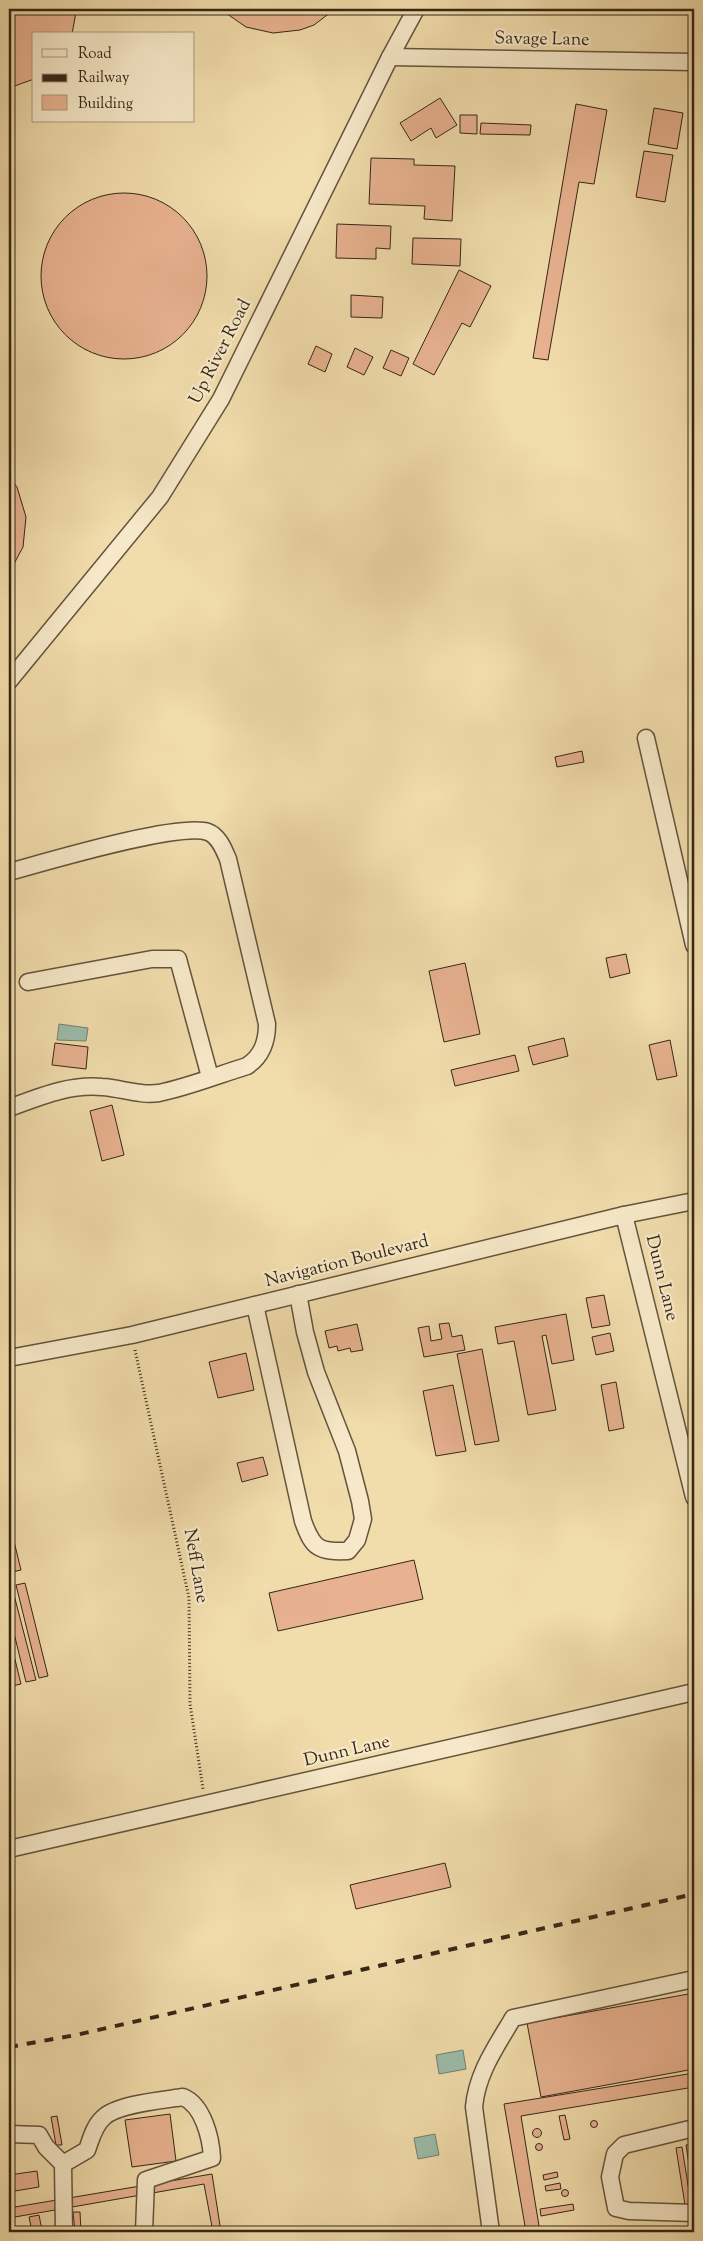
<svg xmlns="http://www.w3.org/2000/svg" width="703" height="2241" font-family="'Sorts Mill Goudy',serif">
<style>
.water{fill:#9bbcaa;stroke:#72806f}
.building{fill:#e8b290;stroke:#342717}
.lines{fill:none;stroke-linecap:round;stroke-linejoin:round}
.minor-casing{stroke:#63543c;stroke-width:19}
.path{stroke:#342717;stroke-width:3;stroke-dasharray:1 2.5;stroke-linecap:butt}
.minor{stroke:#f6e8c8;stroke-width:16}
.rail{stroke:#342717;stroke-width:4;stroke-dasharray:9 9;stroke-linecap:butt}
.labels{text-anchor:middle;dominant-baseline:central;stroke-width:4.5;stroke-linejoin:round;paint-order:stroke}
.street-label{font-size:18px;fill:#342717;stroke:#f6e8c8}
</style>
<rect width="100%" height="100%" fill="#f1dcab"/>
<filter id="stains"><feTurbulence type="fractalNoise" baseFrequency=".004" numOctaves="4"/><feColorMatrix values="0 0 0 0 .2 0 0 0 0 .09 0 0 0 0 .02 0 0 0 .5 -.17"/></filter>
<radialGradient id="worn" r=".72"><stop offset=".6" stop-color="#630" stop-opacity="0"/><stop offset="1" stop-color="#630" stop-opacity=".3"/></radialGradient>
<!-- water -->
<g class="water">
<polygon points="59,1024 88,1028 86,1041 57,1040"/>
<polygon points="463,2050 466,2069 439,2074 436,2055"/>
<polygon points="435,2134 439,2155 418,2159 414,2138"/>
</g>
<!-- building -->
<g class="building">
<polygon points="9,9 76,9 76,12 72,34 34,34 34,79 9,88"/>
<polygon points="220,9 335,9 314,25 300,30 273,33 246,27"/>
<polygon points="440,98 457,125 436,138 431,128 411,141 400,123"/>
<polygon points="576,104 607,110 594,184 579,182 548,360 533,358"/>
<polygon points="654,108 683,113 677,149 648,144"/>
<polygon points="460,115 477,115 477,134 460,133"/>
<polygon points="481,123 531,125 530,135 480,134"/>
<polygon points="644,151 673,155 665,202 636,197"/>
<polygon points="371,158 414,159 414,165 455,166 452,221 424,219 425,206 369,204"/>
<circle cx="124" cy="276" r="83"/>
<polygon points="337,224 391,226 390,249 376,248 376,259 336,258"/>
<polygon points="413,238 461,239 460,266 412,264"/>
<polygon points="459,270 491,286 470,327 462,323 434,375 413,364"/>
<polygon points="351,295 383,297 382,318 351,317"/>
<polygon points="316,346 332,354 325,372 308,364"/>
<polygon points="355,348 373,357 364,375 347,367"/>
<polygon points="391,350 409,358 401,376 383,368"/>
<polygon points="9,477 17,487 26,517 23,547 9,573"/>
<polygon points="694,734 694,756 690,735"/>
<polygon points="582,751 584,762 557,767 555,757"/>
<polygon points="626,954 630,973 610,978 606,958"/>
<polygon points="465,963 480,1034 444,1042 429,971"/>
<polygon points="564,1038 568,1056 533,1065 528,1047"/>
<polygon points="670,1040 677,1076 657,1080 649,1045"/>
<polygon points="55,1043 88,1047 86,1069 52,1065"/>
<polygon points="515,1055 519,1071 455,1086 451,1070"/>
<polygon points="112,1105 124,1155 102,1161 90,1111"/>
<polygon points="604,1295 610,1325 592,1328 586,1298"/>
<polygon points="566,1314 574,1360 552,1364 546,1335 542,1336 556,1410 528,1415 514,1341 498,1344 495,1327"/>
<polygon points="449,1323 452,1337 462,1335 465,1350 424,1357 418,1328 429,1326 431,1341 442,1339 439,1324"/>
<polygon points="357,1324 363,1350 351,1352 350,1348 338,1351 337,1346 329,1348 325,1331"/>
<polygon points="610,1333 614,1351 596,1355 592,1337"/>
<polygon points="482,1349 499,1441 475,1445 457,1354"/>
<polygon points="246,1353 254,1390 218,1398 209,1362"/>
<polygon points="616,1382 624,1428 609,1431 601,1385"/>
<polygon points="453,1385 466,1451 436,1456 423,1391"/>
<polygon points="263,1457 268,1475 242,1482 237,1463"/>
<polygon points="9,1521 21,1570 12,1572 9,1559"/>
<polygon points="414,1560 423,1599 278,1631 269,1593"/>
<polygon points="25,1583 48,1676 39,1678 16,1585"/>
<polygon points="12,1587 36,1680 26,1682 9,1613 9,1588"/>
<polygon points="9,1635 21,1684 12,1686 9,1673"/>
<polygon points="445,1863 451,1887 356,1909 350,1885"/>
<polygon points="694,1993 694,2069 541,2097 527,2023"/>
<polygon points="694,2073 694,2087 521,2116 540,2232 526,2232 504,2104"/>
<polygon points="170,2114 176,2161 132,2167 125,2120"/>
<polygon points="565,2115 570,2139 564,2140 559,2116"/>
<polygon points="57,2116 62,2145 56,2145 51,2117"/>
<circle cx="594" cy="2124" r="3.5"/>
<circle cx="537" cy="2133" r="4.5"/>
<circle cx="539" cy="2147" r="3.5"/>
<polygon points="693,2144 694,2154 694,2199 686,2145"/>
<polygon points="682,2147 691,2204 685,2205 676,2148"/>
<polygon points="37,2171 39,2187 9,2192 9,2175"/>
<polygon points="557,2172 558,2177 544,2180 543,2175"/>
<polygon points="212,2174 221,2232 213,2232 204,2184 9,2218 9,2208"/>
<polygon points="560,2183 561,2189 546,2191 545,2186"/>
<circle cx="565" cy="2193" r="3.5"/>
<polygon points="573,2204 574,2210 541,2216 540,2209"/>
<polygon points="73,2212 80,2212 81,2232 75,2232"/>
<polygon points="39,2215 42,2230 32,2231 29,2217"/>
</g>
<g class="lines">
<defs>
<g id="minor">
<polyline points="390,57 694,62"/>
<polyline points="9,681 160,497 221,399 390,57 416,9"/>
<polyline points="646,738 694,945"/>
<path d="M9 872C46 862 179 822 208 832 219 836 224 850 228 859L267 1024C267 1042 262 1056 247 1066 218 1075 188 1087 159 1093 139 1096 121 1088 102 1087 69 1084 39 1097 9 1108"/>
<polyline points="28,982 152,959 178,959 210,1077"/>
<polyline points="624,1215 694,1497"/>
<path d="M255 1305 303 1521C313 1549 319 1552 348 1551L357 1540 363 1519 360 1501 347 1451 316 1372 305 1332 298 1294"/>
<polyline points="9,1358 132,1335 624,1215 694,1201"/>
<polyline points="9,1849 694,1692"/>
<polyline points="694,2128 624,2145 615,2154 610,2177 616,2208 629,2211 694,2213"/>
<polyline points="9,2134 39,2135 46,2147 63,2164"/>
<path d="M64 2232 63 2164 87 2150C91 2139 94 2126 103 2118 116 2104 164 2100 183 2097 203 2105 211 2138 212 2158L146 2180 144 2232"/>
<path d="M491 2232 474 2107C477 2073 496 2047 513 2018L694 1979"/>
</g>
</defs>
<!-- minor casing -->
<use href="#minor" class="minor-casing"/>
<!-- path -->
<polyline class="path" points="135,1350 189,1598 190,1704 203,1789"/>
<!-- minor -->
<use href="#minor" class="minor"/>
<!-- rail -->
<polyline class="rail" points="9,2047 76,2035 694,1894"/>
</g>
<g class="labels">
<!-- street labels -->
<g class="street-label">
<text transform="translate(542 40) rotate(1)">Savage Lane</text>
<text transform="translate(221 352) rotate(-63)">Up River Road</text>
<text transform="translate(347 1262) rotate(-14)">Navigation Boulevard</text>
<text transform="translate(661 1278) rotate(76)">Dunn Lane</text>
<text transform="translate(195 1566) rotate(80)">Neff Lane</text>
<text transform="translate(347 1752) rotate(-13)">Dunn Lane</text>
</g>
</g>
<!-- margin -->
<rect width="703" height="2241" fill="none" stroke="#f1dcab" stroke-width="30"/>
<rect x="10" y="10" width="683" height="2221" fill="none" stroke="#342717" stroke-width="2.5"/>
<rect x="15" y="15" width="673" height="2211" fill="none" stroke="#342717"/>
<!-- legend -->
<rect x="32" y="32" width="162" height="90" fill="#f6e8c8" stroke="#a89b81"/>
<rect x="42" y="49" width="25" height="8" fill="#f6e8c8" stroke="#a89b81"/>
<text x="78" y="58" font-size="15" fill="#342717">Road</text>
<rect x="42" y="74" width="25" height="8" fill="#342717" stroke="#a89b81"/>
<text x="78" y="82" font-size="15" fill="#342717">Railway</text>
<rect x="42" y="95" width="25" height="15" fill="#e8b290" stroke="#a89b81"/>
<text x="78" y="108" font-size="15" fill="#342717">Building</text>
<rect width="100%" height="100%" filter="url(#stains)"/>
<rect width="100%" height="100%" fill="url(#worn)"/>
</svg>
